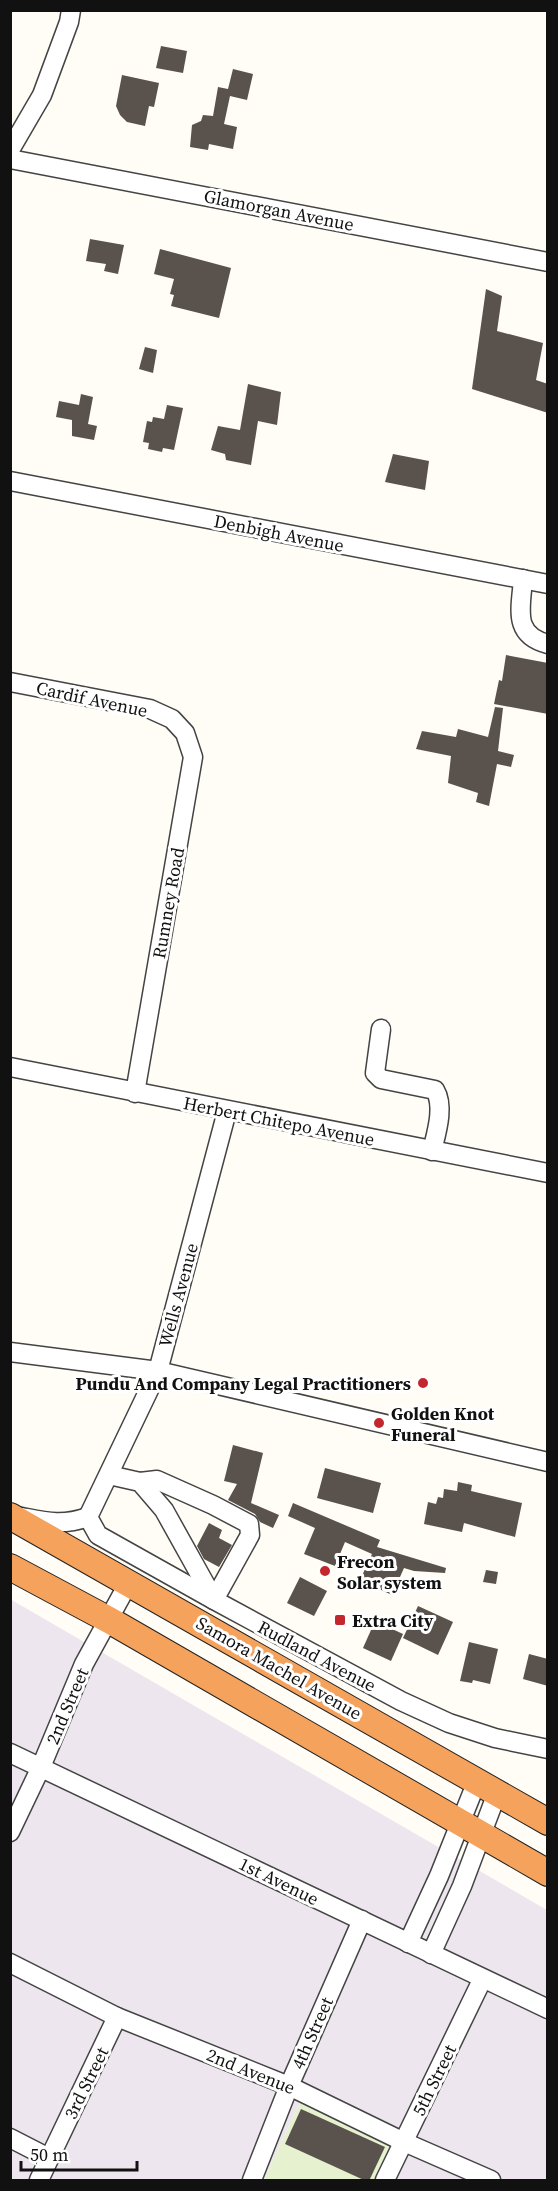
<svg xmlns="http://www.w3.org/2000/svg" width="558" height="2191" font-family="'Source Serif 4',serif">
<style>
.industrial{fill:#eee6ef}
.pitch{fill:#e6f2cf}
.building{fill:#5a524d}
.lines{fill:none;stroke-linecap:round;stroke-linejoin:round}
.minor-casing{stroke:#444;stroke-width:21}
.highway-casing{stroke:#222;stroke-width:28}
.minor{stroke:#fff;stroke-width:18}
.highway{stroke:#f5a25d;stroke-width:26}
.poi-dot{fill:#c4262e;stroke:#fff;stroke-width:2}
.labels{text-anchor:middle;dominant-baseline:central;stroke-width:6;stroke-linejoin:round;paint-order:stroke}
.street-label{font-size:18px;fill:#111;stroke:#fff}
.poi-label{font-size:18px;font-weight:bold;fill:#111;stroke:#fff;text-anchor:start}
</style>
<rect width="100%" height="100%" fill="#fffdf5"/>
<!-- industrial -->
<polygon class="industrial" points="10,1599 547,1910 547,2180 379,2180 300,2102 264,2180 11,2180"/>
<!-- pitch -->
<polygon class="pitch" points="300,2102 394,2146 379,2180 264,2180"/>
<!-- building -->
<g class="building">
<polygon points="161,46 187,51 183,73 156,68"/>
<polygon points="233,69 253,74 247,100 230,96 224,124 237,127 233,149 209,144 208,150 190,147 192,125 201,121 203,115 213,116 218,87 228,89"/>
<polygon points="122,75 159,83 154,107 149,106 145,126 127,122 120,115 116,106"/>
<polygon points="90,239 124,245 118,274 104,271 106,264 86,261"/>
<polygon points="160,249 231,268 219,318 171,306 174,295 170,294 174,279 154,274"/>
<polygon points="486,289 502,296 497,331 543,343 536,380 548,384 548,413 472,389"/>
<polygon points="145,347 157,350 153,373 139,369"/>
<polygon points="248,384 281,392 277,425 258,421 251,465 226,460 225,454 211,450 218,426 240,430"/>
<polygon points="81,394 93,397 88,424 97,426 94,440 72,436 72,420 56,417 59,401 79,405"/>
<polygon points="167,405 183,408 174,450 163,448 162,452 148,449 149,443 143,442 147,421 152,422 153,417 164,419"/>
<polygon points="393,454 429,461 425,490 385,482"/>
<polygon points="506,655 548,663 548,714 494,704 499,680 502,681"/>
<polygon points="495,707 503,708 498,751 514,755 511,767 497,764 489,806 476,802 478,793 448,783 451,756 416,749 422,731 456,737 458,729 488,737"/>
<polygon points="233,1445 263,1453 251,1503 279,1515 273,1528 260,1522 255,1514 228,1500 237,1484 224,1481"/>
<polygon points="325,1468 381,1483 373,1513 317,1498"/>
<polygon points="458,1482 472,1485 471,1491 522,1503 515,1537 464,1523 462,1532 424,1524 428,1502 436,1504 438,1497 443,1498 444,1489 457,1491"/>
<polygon points="293,1503 380,1540 377,1547 446,1568 445,1573 414,1571 404,1568 392,1595 360,1580 372,1554 345,1542 335,1566 304,1554 315,1528 288,1516"/>
<polygon points="209,1523 222,1530 219,1538 232,1545 219,1567 204,1559 197,1546"/>
<polygon points="486,1570 498,1572 496,1584 483,1582"/>
<polygon points="300,1577 327,1591 314,1616 287,1603"/>
<polygon points="418,1606 453,1622 438,1655 403,1638"/>
<polygon points="375,1621 403,1634 391,1661 363,1648"/>
<polygon points="469,1642 498,1649 490,1684 473,1680 472,1683 460,1681"/>
<polygon points="529,1654 548,1659 548,1686 523,1679"/>
<polygon points="301,2109 385,2147 369,2181 366,2181 285,2144"/>
</g>
<g class="lines">
<defs>
<g id="minor">
<polyline points="10,150 42,95 69,22 71,10"/>
<polyline points="10,159 548,262"/>
<polyline points="10,481 548,584"/>
<path d="M523 579C521 608 512 635 548 644"/>
<polyline points="10,682 150,709 172,719 185,733 193,757 135,1093"/>
<path d="M381 1029 375 1073 381 1079 435 1090C445 1107 436 1134 432 1151"/>
<polyline points="10,1067 548,1173"/>
<polyline points="227,1111 158,1371 88,1517 98,1535 214,1600 401,1701 449,1723 495,1738 548,1749"/>
<polyline points="10,1352 158,1371 548,1462"/>
<polyline points="109,1475 140,1482 164,1510 213,1598"/>
<polyline points="140,1482 157,1480 213,1505 249,1524 250,1535 214,1600"/>
<path d="M22 1517C47 1522 62 1526 88 1517"/>
<polyline points="10,1753 548,2009"/>
<polyline points="10,1832 41,1767 84,1664 129,1582"/>
<polyline points="408,1943 439,1876 477,1781"/>
<polyline points="431,1954 462,1886 497,1793"/>
<polyline points="10,1963 117,2017 289,2086 404,2142 491,2180"/>
<polyline points="10,2138 49,2158"/>
<polyline points="39,2180 117,2017"/>
<polyline points="252,2180 289,2086 362,1920"/>
<polyline points="385,2180 482,1980"/>
</g>
<g id="highway">
<polyline points="10,1516 548,1822"/>
<polyline points="10,1567 109,1620 548,1873"/>
</g>
</defs>
<!-- minor casing -->
<use href="#minor" class="minor-casing"/>
<!-- highway casing -->
<use href="#highway" class="highway-casing"/>
<!-- minor -->
<use href="#minor" class="minor"/>
<!-- highway -->
<use href="#highway" class="highway"/>
</g>
<!-- markers -->
<g class="poi-dot">
<circle cx="423" cy="1383" r="6"/>
<circle cx="379" cy="1423" r="6"/>
<circle cx="325" cy="1571" r="6"/>
<rect x="334" y="1614" width="12" height="12" rx="3"/>
</g>
<g class="labels">
<!-- street labels -->
<g class="street-label">
<text transform="translate(279 210) rotate(11)">Glamorgan Avenue</text>
<text transform="translate(279 533) rotate(11)">Denbigh Avenue</text>
<text transform="translate(92 699) rotate(12)">Cardif Avenue</text>
<text transform="translate(168 903) rotate(-80)">Rumney Road</text>
<text transform="translate(279 1121) rotate(11)">Herbert Chitepo Avenue</text>
<text transform="translate(178 1295) rotate(-75)">Wells Avenue</text>
<text transform="translate(317 1656) rotate(28)">Rudland Avenue</text>
<text transform="translate(279 1668) rotate(30)">Samora Machel Avenue</text>
<text transform="translate(67 1706) rotate(-67)">2nd Street</text>
<text transform="translate(279 1881) rotate(26)">1st Avenue</text>
<text transform="translate(312 2033) rotate(-66)">4th Street</text>
<text transform="translate(251 2071) rotate(22)">2nd Avenue</text>
<text transform="translate(434 2080) rotate(-64)">5th Street</text>
<text transform="translate(86 2083) rotate(-64)">3rd Street</text>
</g>
<!-- poi labels -->
<g class="poi-label">
<text x="411" y="1383" text-anchor="end">Pundu And Company Legal Practitioners</text>
<text x="391" y="1413">Golden Knot<tspan x="391" dy="21">Funeral</tspan></text>
<text x="337" y="1561">Frecon<tspan x="337" dy="21">Solar system</tspan></text>
<text x="352" y="1620">Extra City</text>
</g>
</g>
<!-- border -->
<rect width="558" height="2191" fill="none" stroke="#111111" stroke-width="24"/>
<!-- scale -->
<path d="M21 2161v9h116v-9" fill="none" stroke="#111111" stroke-width="3"/>
<text x="30" y="2161" font-size="18" fill="#111111" stroke="#ffffff" stroke-width="4.5" paint-order="stroke">50 m</text>
</svg>
